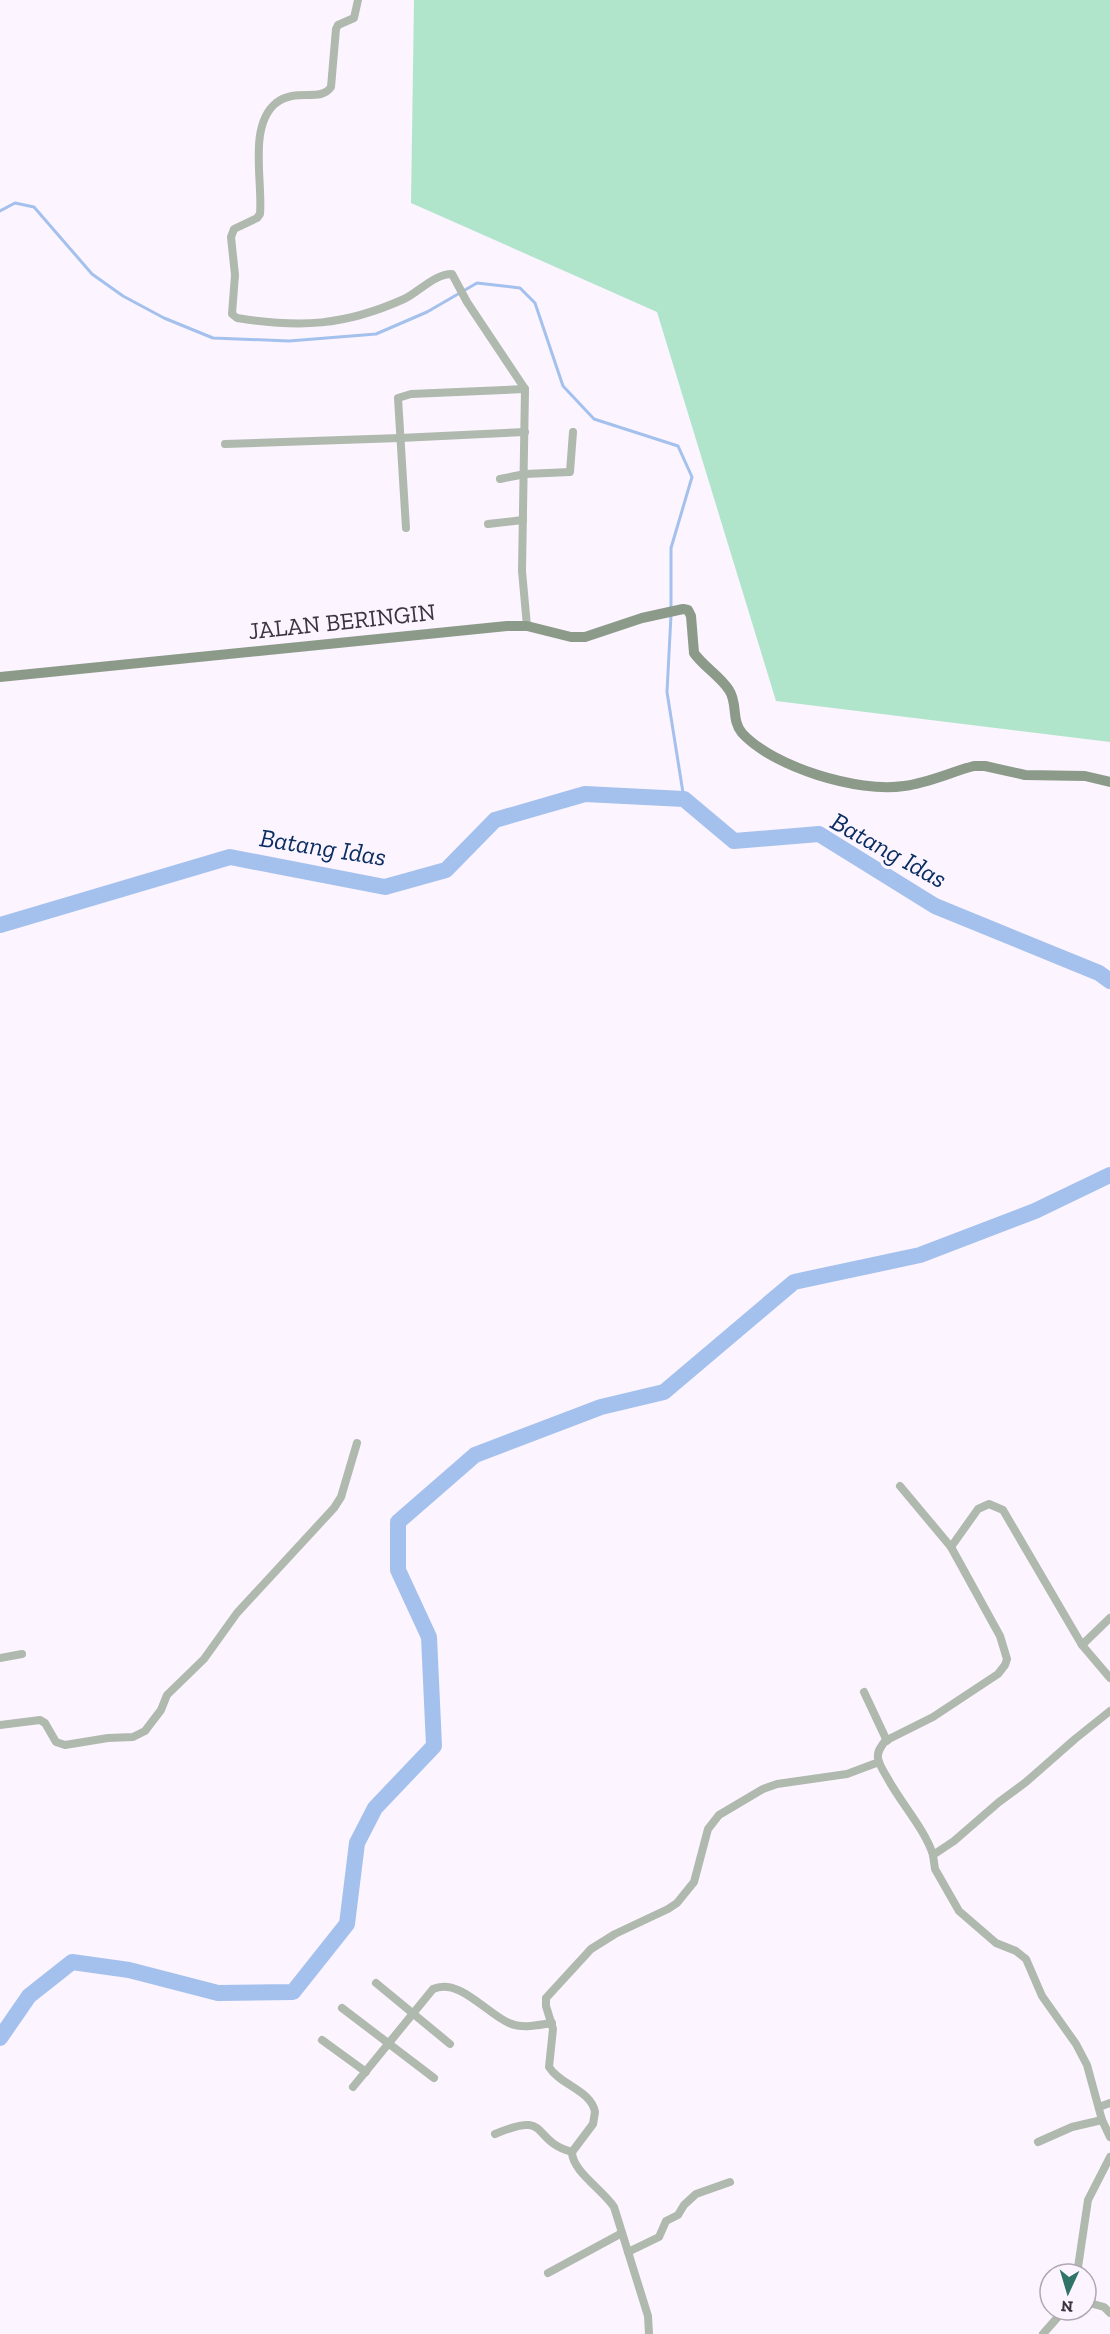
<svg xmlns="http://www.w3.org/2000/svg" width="1110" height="2334" font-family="'Zilla Slab',serif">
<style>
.green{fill:#b0e5cb}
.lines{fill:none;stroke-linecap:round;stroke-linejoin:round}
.stream{stroke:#a4c1ed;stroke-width:3}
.river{stroke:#a4c1ed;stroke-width:16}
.street{stroke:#afb9ad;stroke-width:8}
.secondary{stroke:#8c9a89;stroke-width:10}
.labels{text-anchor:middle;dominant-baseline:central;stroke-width:6;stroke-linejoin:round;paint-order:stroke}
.street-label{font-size:24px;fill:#3c343f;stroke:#fcf4ff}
.water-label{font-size:26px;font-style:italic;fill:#0a2e62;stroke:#fcf4ff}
</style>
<rect width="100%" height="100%" fill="#fcf4ff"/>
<!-- green -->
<polygon class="green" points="414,0 1110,0 1110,742 776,701 657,312 411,203"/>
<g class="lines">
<!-- stream -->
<g class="stream">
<polyline points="0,211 15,203 34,207 92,274 123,296 164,318 213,338 289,341 376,334 427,312 477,283 520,288 535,303 563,386 594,419 678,446 692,477 671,548 671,608"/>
<polyline points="671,615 667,692 684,799"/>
</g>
<!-- river -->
<g class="river">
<polyline points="0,925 230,857 385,887 446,870 495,820 585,794 684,799 734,841 819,834 935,906 1099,973 1110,981"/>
<polyline points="0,2038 29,1996 72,1962 129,1970 218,1993 293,1992 347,1924 357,1843 375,1808 434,1746 429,1637 398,1570 398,1522 475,1455 601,1407 664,1392 794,1282 920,1255 1035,1211 1110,1175"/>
</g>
<!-- street -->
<g class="street">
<path d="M358 0 354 18 338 25 336 29 331 87C320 103 297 87 276 103 248 126 263 182 260 214L257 218 234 229 231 237 235 275 232 314 237 318C300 328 344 326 404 299 419 292 434 274 452 274L467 302 525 389 522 571 527 626"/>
<polyline points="225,444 400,438 525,432"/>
<polyline points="500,479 525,474 570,472 573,432"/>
<polyline points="488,524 523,520"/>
<polyline points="406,528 398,398 411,394 525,389"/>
<path d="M900 1486 951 1547 1000 1636 1007 1659 1005 1665 998 1674 933 1717 885 1741C881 1747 877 1751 878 1758 879 1765 884 1772 888 1779 901 1803 926 1831 933 1855"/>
<polyline points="951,1547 978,1509 989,1504 1003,1510 1082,1645 1110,1678"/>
<polyline points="1082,1645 1110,1618"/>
<polyline points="0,1658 22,1654"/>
<polyline points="864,1692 887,1741"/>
<polyline points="1110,1711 1075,1739 1026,1782 999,1802 954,1841 933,1855 935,1869 959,1911 996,1943 1016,1951 1026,1959 1042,1996 1076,2044 1087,2065 1102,2120 1110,2137"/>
<polyline points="0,1725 40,1720 45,1723 56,1742 65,1745 108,1738 133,1737 145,1731 161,1710 167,1695 204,1659 237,1613 334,1508 341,1497 357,1443"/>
<polyline points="376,1983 450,2044"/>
<polyline points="342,2008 434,2078"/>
<polyline points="322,2040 366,2072"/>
<path d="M353 2087 433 1989C459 1977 487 2014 509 2023 523 2029 538 2025 552 2023"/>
<polyline points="1099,2107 1110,2103"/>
<path d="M495 2134C552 2110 529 2140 572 2152"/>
<polyline points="1038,2142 1072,2127 1102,2120"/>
<polyline points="628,2252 659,2237 666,2221 678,2215 684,2205 696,2194 730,2182"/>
<polyline points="548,2273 622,2233"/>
<polyline points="1077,2274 1088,2200 1110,2157"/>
<polyline points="1086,2302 1104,2307 1110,2313"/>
<path d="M649 2334 648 2316 614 2207C603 2190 572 2171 572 2152L593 2124 595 2112C591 2090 560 2085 549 2067L553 2029 546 2006V1998L591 1949 615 1934 668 1909 677 1903 694 1882 708 1829 719 1815 763 1789 777 1784 847 1774 879 1762"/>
<polyline points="1043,2334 1064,2310"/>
</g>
<!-- secondary -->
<path class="secondary" d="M0 677 507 626H527L571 637H585L642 618 683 609 688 610 691 616 694 653C704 667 720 676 729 690 738 703 731 720 742 733 773 767 858 793 904 786 928 783 951 772 974 766H985L1025 775 1085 776 1110 782"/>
</g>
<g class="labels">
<!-- street labels -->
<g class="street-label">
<text transform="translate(342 621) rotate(-6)">JALAN BERINGIN</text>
</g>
<!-- water labels -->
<g class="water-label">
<text transform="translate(323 847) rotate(9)">Batang Idas</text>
<text transform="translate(889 850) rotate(29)">Batang Idas</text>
</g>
</g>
<!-- north arrow -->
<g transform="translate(1068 2292) rotate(184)"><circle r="28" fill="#fcf4ff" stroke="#afa7b2" stroke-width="1.5"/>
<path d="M0-4.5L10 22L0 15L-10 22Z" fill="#307467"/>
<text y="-9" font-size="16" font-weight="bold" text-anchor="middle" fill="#3c343f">N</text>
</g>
</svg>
